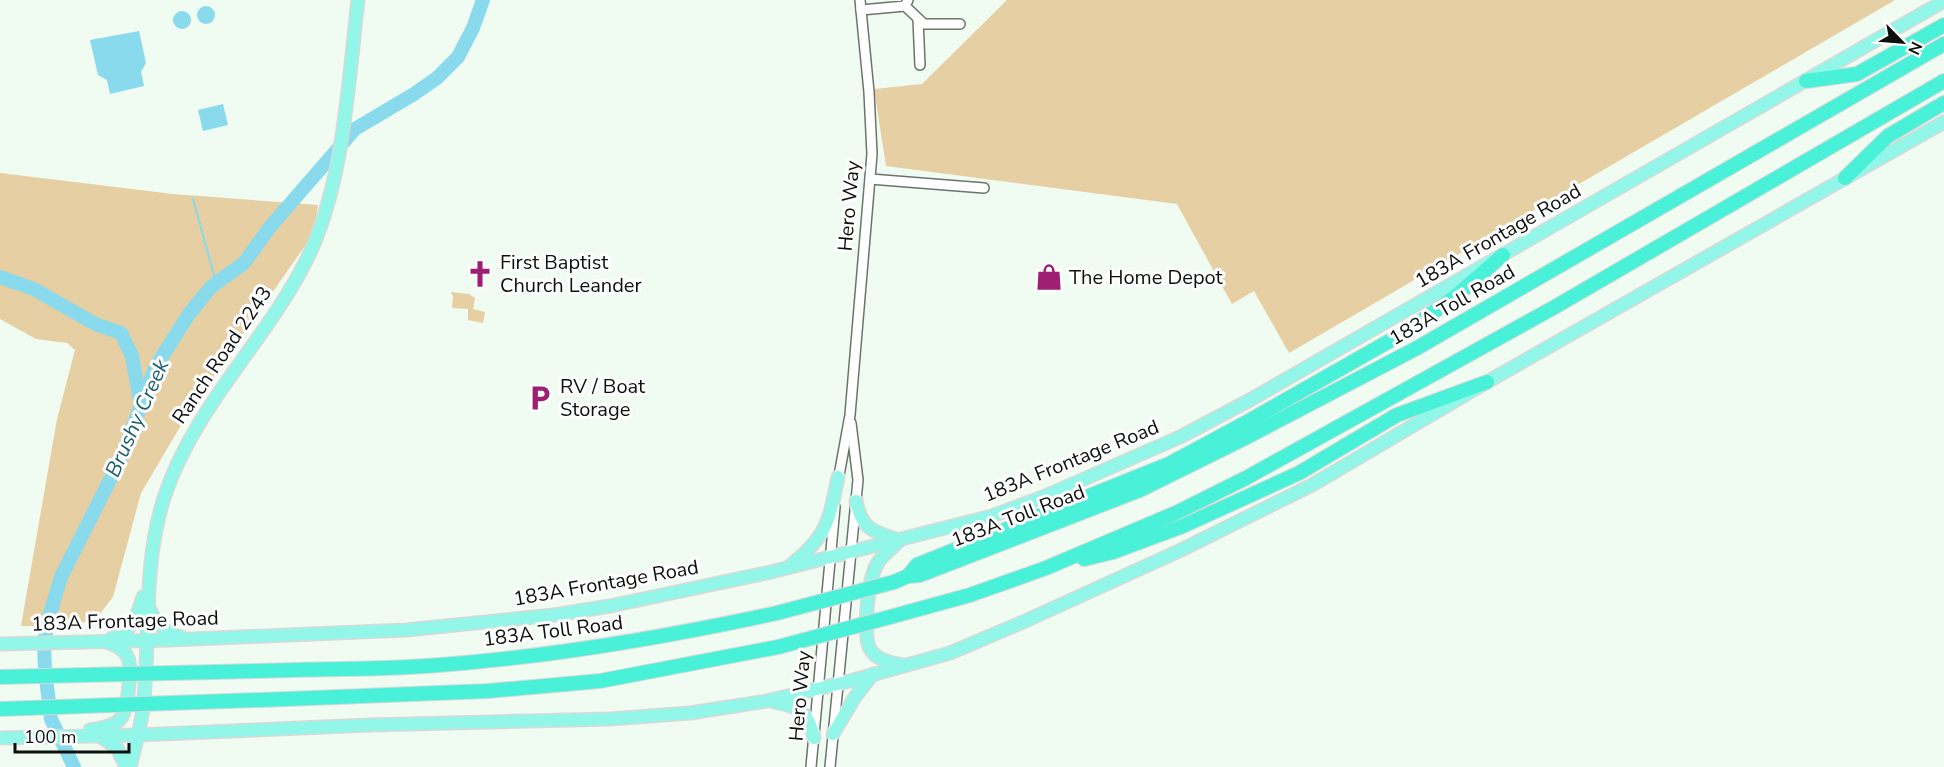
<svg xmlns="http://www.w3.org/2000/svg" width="1944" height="767" font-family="'Nunito Sans',sans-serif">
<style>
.green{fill:#e6cfa2}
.water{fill:#88daec}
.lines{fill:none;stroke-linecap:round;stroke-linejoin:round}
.stream{stroke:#88daec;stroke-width:2}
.river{stroke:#88daec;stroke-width:14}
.minor-casing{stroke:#6a746c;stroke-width:12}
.major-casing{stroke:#d8d9d8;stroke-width:15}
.highway-casing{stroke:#d8d9d8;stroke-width:16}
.minor{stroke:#fff;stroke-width:9}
.major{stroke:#92f7e8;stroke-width:12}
.highway{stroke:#4af1d9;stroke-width:14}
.highway-bridge-casing{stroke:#d8d9d8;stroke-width:16;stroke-linecap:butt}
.highway-bridge{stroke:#4af1d9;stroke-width:14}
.labels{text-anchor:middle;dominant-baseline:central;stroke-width:6;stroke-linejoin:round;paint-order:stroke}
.street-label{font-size:20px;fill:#0d110e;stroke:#fff}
.poi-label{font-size:20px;fill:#0d110e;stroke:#fff;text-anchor:start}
.water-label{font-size:21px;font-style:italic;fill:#1c5f6c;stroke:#fff}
</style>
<rect width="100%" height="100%" fill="#f0fbf1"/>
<!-- green -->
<g class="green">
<polygon points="1007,0 1895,0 1289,353 1254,291 1232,304 1177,204 886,166 874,89 922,84"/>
<polygon points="0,173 173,194 318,205 314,233 190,410 141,493 113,597 96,619 68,626 21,626 57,419 75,350 67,343 36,339 0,319"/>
<polygon points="451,292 469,294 475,298 473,309 485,312 483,323 468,320 468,309 452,308 453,296"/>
</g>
<!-- water -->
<g class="water">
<circle cx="206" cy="15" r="9"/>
<circle cx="182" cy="20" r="9"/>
<polygon points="139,31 146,63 141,72 144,86 110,94 107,80 98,75 90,40"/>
<polygon points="223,104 228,125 203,131 198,110"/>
</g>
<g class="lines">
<!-- stream -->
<polyline class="stream" points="193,199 216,282"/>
<!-- river -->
<g class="river">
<polyline points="0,277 34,289 95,324 121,333 132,356 140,401"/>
<polyline points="74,767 51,719 45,670 44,643 49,617 61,577 121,458 156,366 189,314 211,287 244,263 270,227 355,129 414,94 437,78 458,57 473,28 483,0"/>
</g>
<defs>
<g id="minor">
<polyline points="905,6 924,24 960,24"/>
<polyline points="861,10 905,6 908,0"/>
<polyline points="918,19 920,65"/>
<polyline points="870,179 984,188"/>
<polyline points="838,481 850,415 872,154 869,92 860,0"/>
<polyline points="811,767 835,507"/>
<polyline points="830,767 858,480 851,423"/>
</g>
<g id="major">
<path d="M856 501C862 530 873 531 898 540"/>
<path d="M899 541C892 548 884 554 879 561 868 575 862 634 870 649 876 660 892 663 903 665"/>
<path d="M791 565C828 535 829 521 838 477"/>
<path d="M149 608C156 623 164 633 181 637"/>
<path d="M112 638C133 632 137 616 143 597"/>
<polyline points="0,644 169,640 406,630 554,615 610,606 771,572 992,516 1043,497 1180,437 1250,400 1944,1"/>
<path d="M774 702C800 707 808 711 814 738"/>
<path d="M90 730C100 728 115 727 121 718 128 709 132 668 128 658 124 648 115 645 106 642"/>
<polyline points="833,734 855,697 873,674"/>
<polyline points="100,736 117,748 126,767"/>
<polyline points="0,738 138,735 370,725 610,719 690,713 767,701 850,681 950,653 1023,622 1179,551 1312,485 1487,382 1944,122"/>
<path d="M130 767C135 748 140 729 143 709 151 638 142 567 164 498 193 408 264 344 306 261 344 186 348 83 358 0"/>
</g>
<g id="highway">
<polyline points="1806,81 1857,74 1944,25"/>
<polyline points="1845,178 1888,136 1944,103"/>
<polyline points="1084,559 1113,552 1183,526 1299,473 1397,415 1487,382"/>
<polyline points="908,576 917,565 1169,464 1247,422 1407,331 1456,296 1503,255"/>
<polyline points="894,582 908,576 920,575 1140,490 1247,437 1417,348 1944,44"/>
<polyline points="890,617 970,595 1046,568 1178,512 1246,478 1553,308 1944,81"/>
<path d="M295 670C338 669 383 669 426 666 544 658 662 638 777 613"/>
<polyline points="287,699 488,691 600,681 778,647"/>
</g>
</defs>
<!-- minor casing -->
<use href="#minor" class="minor-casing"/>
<!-- major casing -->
<use href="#major" class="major-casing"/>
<!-- highway casing -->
<use href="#highway" class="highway-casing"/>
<!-- minor -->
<use href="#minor" class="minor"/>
<!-- major -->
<use href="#major" class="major"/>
<!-- highway -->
<use href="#highway" class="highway"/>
<defs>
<g id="highway-bridge">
<polyline points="777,613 894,582"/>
<polyline points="778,647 890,617"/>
<polyline points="0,677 295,670"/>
<polyline points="0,709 287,699"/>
</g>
</defs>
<!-- highway-bridge casing -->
<use href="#highway-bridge" class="highway-bridge-casing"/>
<!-- highway-bridge -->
<use href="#highway-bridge" class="highway-bridge"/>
</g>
<!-- icons -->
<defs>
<symbol id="church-bare" viewBox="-9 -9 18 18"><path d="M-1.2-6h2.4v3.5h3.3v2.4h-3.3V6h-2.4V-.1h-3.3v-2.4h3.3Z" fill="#9e1e71" stroke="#fff" stroke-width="2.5" paint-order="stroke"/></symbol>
<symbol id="shop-bare" viewBox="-9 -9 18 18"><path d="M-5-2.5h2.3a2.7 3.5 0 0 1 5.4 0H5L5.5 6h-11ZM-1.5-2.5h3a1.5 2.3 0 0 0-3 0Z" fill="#9e1e71" stroke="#fff" stroke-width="2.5" paint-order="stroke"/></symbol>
<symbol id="parking-bare" viewBox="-9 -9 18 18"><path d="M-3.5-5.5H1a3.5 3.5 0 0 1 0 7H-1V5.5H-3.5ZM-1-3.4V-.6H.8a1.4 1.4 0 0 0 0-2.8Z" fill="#9e1e71" stroke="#fff" stroke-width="2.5" paint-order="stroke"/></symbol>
</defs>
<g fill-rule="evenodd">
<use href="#church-bare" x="461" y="255" width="38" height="38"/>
<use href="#shop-bare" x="1030" y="258" width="38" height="38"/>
<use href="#parking-bare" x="521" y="379" width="38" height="38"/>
</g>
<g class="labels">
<!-- street labels -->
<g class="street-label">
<text transform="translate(849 206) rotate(-85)">Hero Way</text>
<text transform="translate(1498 236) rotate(-30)">183A Frontage Road</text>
<text transform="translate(1452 305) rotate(-30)">183A Toll Road</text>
<text transform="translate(222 355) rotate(-56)">Ranch Road 2243</text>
<text transform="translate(1071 461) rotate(-22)">183A Frontage Road</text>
<text transform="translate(1018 516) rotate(-21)">183A Toll Road</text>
<text transform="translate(606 583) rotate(-10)">183A Frontage Road</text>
<text transform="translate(125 621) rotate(-2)">183A Frontage Road</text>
<text transform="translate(553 631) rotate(-7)">183A Toll Road</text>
<text transform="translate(800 696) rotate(-85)">Hero Way</text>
</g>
<!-- poi labels -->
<g class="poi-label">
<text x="500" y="262">First Baptist<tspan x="500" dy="23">Church Leander</tspan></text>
<text x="1069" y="277">The Home Depot</text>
<text x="560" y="386">RV / Boat<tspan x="560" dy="23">Storage</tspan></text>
</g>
<!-- water labels -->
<g class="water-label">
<text transform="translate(137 418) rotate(-66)">Brushy Creek</text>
</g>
</g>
<!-- north arrow -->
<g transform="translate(1902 42) rotate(115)" stroke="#ffffff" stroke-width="4.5" paint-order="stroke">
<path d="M0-4.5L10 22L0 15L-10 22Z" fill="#0d110e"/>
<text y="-9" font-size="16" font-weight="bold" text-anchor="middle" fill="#0d110e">N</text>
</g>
<!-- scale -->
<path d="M15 743v9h114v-9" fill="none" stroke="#0d110e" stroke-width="3"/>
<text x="24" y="743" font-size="18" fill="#0d110e" stroke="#ffffff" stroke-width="4.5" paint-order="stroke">100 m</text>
</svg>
